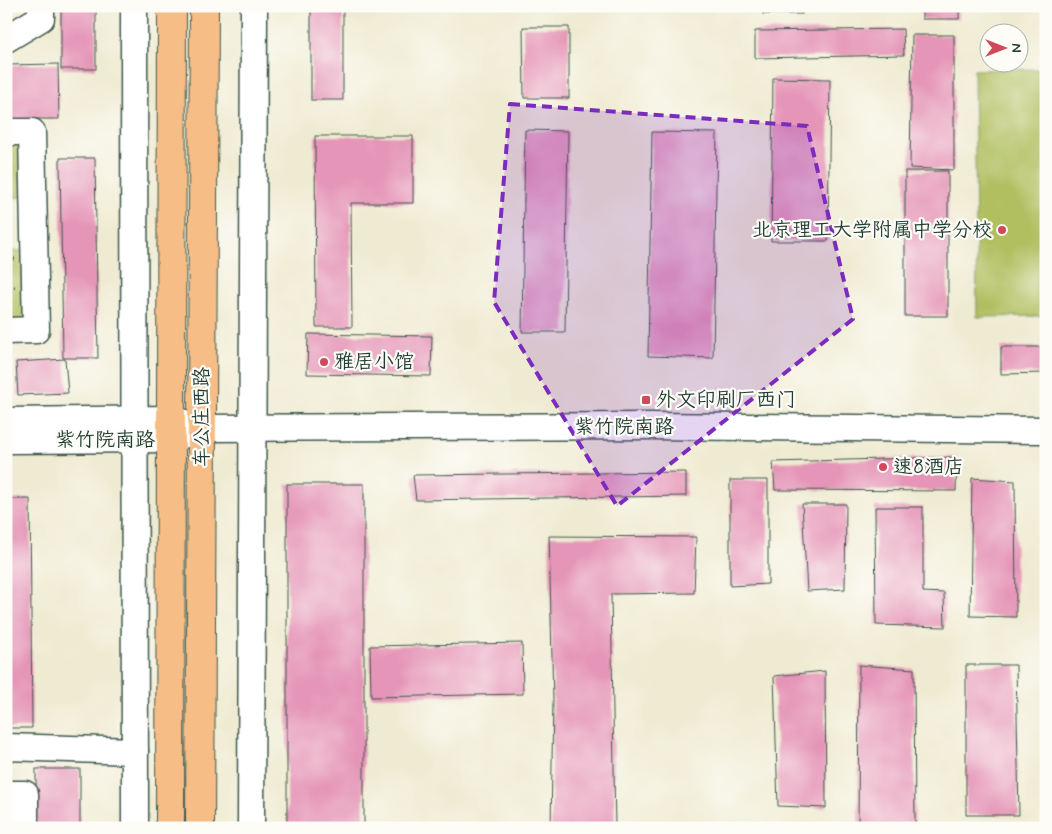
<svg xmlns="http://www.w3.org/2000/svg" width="1052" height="834" font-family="Mynerve,'LXGW WenKai TC',sans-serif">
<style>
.green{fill:#b1bf61;stroke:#687e4a}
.building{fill:#e595b7}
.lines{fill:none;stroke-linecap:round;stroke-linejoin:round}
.minor-casing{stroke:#3e574c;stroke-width:29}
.major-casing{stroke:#3e574c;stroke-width:30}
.path{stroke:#3e574c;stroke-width:3;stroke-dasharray:4 4;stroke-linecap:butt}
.minor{stroke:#fff;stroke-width:26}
.major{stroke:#f6be86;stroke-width:28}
.marked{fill:#7b2cbf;fill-opacity:0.2;stroke:#7b2cbf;stroke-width:4;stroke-dasharray:10 6;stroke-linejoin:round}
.poi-dot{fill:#d1495b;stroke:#fdfcf7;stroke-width:2}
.labels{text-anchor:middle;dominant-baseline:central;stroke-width:4.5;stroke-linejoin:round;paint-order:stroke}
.poi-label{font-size:20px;fill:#1f3d34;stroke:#fdfcf7;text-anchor:start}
.street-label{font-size:20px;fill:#1f3d34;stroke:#fdfcf7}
</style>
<rect width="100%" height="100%" fill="#fdfcf7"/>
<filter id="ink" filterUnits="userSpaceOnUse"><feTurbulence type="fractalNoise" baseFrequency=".02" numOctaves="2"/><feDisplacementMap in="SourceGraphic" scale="10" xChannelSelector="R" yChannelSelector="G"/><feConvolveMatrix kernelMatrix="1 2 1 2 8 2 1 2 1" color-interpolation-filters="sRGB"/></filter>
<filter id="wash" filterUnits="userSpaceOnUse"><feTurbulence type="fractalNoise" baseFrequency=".0096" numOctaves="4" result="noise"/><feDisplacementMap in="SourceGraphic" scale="20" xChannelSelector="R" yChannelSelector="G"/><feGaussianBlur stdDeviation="1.12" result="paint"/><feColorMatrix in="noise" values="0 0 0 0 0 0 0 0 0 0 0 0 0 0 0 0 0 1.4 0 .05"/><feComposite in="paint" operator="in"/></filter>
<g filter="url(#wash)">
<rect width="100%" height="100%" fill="#efebd2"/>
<!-- green -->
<g class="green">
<polygon points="1046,69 1046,316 977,317 974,70"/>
<polygon points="29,137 30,197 6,198 6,138"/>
<polygon points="6,251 31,251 32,323 6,324"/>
</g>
<g id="blocks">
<!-- building -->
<g class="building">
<rect x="61" y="6" width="35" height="63"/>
<rect x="311" y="6" width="32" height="94"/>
<rect x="763" y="6" width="39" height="8"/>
<rect x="922" y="6" width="37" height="13"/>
<polygon points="523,27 569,27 569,98 524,98"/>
<polygon points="903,29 904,55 755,58 755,31"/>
<polygon points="912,35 954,35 954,170 910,168"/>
<polygon points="58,64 59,119 6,119 6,65"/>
<polygon points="773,78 830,79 828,241 771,241"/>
<polygon points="525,130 568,131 565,332 522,332"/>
<polygon points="652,132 717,133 713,358 648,356"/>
<polygon points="315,136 413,136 413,203 351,203 352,327 316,327"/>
<polygon points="60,158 95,158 98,358 63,358"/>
<rect x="905" y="171" width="43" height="145"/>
<polygon points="308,334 432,336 431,376 307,374"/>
<polygon points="1001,347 1046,347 1046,373 1001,374"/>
<polygon points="65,359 68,393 18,395 16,362"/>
<polygon points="957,457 956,491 775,490 773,462"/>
<polygon points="686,472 686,496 416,500 413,475"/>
<polygon points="972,478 1015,481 1016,617 970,616"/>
<polygon points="730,480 768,480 768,584 730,586"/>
<rect x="287" y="484" width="77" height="344"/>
<polygon points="6,499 30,499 32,728 6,728"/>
<polygon points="802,504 846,504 845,589 807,591"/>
<polygon points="875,507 923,507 923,592 944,593 945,627 876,625"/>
<polygon points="549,536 696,537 694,593 611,594 615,828 551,828 553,700"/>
<polygon points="522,643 523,694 371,697 370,646"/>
<polygon points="859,665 914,669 915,828 858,828"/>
<polygon points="966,665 1016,665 1019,815 966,815"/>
<polygon points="825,671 826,808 778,806 774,676"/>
<rect x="36" y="769" width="44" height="59"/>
</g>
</g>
</g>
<g filter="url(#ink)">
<use href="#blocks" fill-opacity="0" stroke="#3e574c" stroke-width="1"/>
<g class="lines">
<defs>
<g id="minor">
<polyline points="134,6 135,828"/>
<polyline points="6,39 41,18 41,6"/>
<polyline points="6,132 32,132 36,330 6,331"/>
<polyline points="6,421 171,419 202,428 649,426 1046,430"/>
<polyline points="6,440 171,439 192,432"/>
<polyline points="6,747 135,751"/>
<polyline points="6,794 25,794 25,828"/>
<polyline points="251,828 254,6"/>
</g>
<g id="major">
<polyline points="170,828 172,6"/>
<polyline points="200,828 204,6"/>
</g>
</defs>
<!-- minor casing -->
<use href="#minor" class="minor-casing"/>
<!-- major casing -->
<use href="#major" class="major-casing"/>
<!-- path -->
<g class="path">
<polyline points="6,259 15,259"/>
<polyline points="6,287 15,287"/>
</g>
<!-- minor -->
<use href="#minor" class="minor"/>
<!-- major -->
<use href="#major" class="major"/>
</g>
</g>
<!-- marked area -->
<path class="marked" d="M510 104 807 126 853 319 617 506 494 302Z"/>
<!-- markers -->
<g class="poi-dot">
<circle cx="1002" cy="230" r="5"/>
<circle cx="324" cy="362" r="5"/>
<rect x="641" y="395" width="10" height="10" rx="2.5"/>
<circle cx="883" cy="467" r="5"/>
</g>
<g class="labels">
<!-- poi labels -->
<g class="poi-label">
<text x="992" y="230" text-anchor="end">北京理工大学附属中学分校</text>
<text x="334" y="362">雅居小馆</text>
<text x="656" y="400">外文印刷厂西门</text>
<text x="893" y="467">速8酒店</text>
</g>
<!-- street labels -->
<g class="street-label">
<text transform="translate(202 417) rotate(-90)">车公庄西路</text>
<text x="624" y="427">紫竹院南路</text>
<text x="105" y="440">紫竹院南路</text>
</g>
</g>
<!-- margin -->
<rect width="1052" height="834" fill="none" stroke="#fdfcf7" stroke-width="25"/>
<!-- north arrow -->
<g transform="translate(1004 48) rotate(90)"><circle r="24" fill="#fdfcf7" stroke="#a4b0a9"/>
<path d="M0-4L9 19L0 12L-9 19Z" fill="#d1495b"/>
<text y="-8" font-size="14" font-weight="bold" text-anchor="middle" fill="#1f3d34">N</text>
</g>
</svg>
